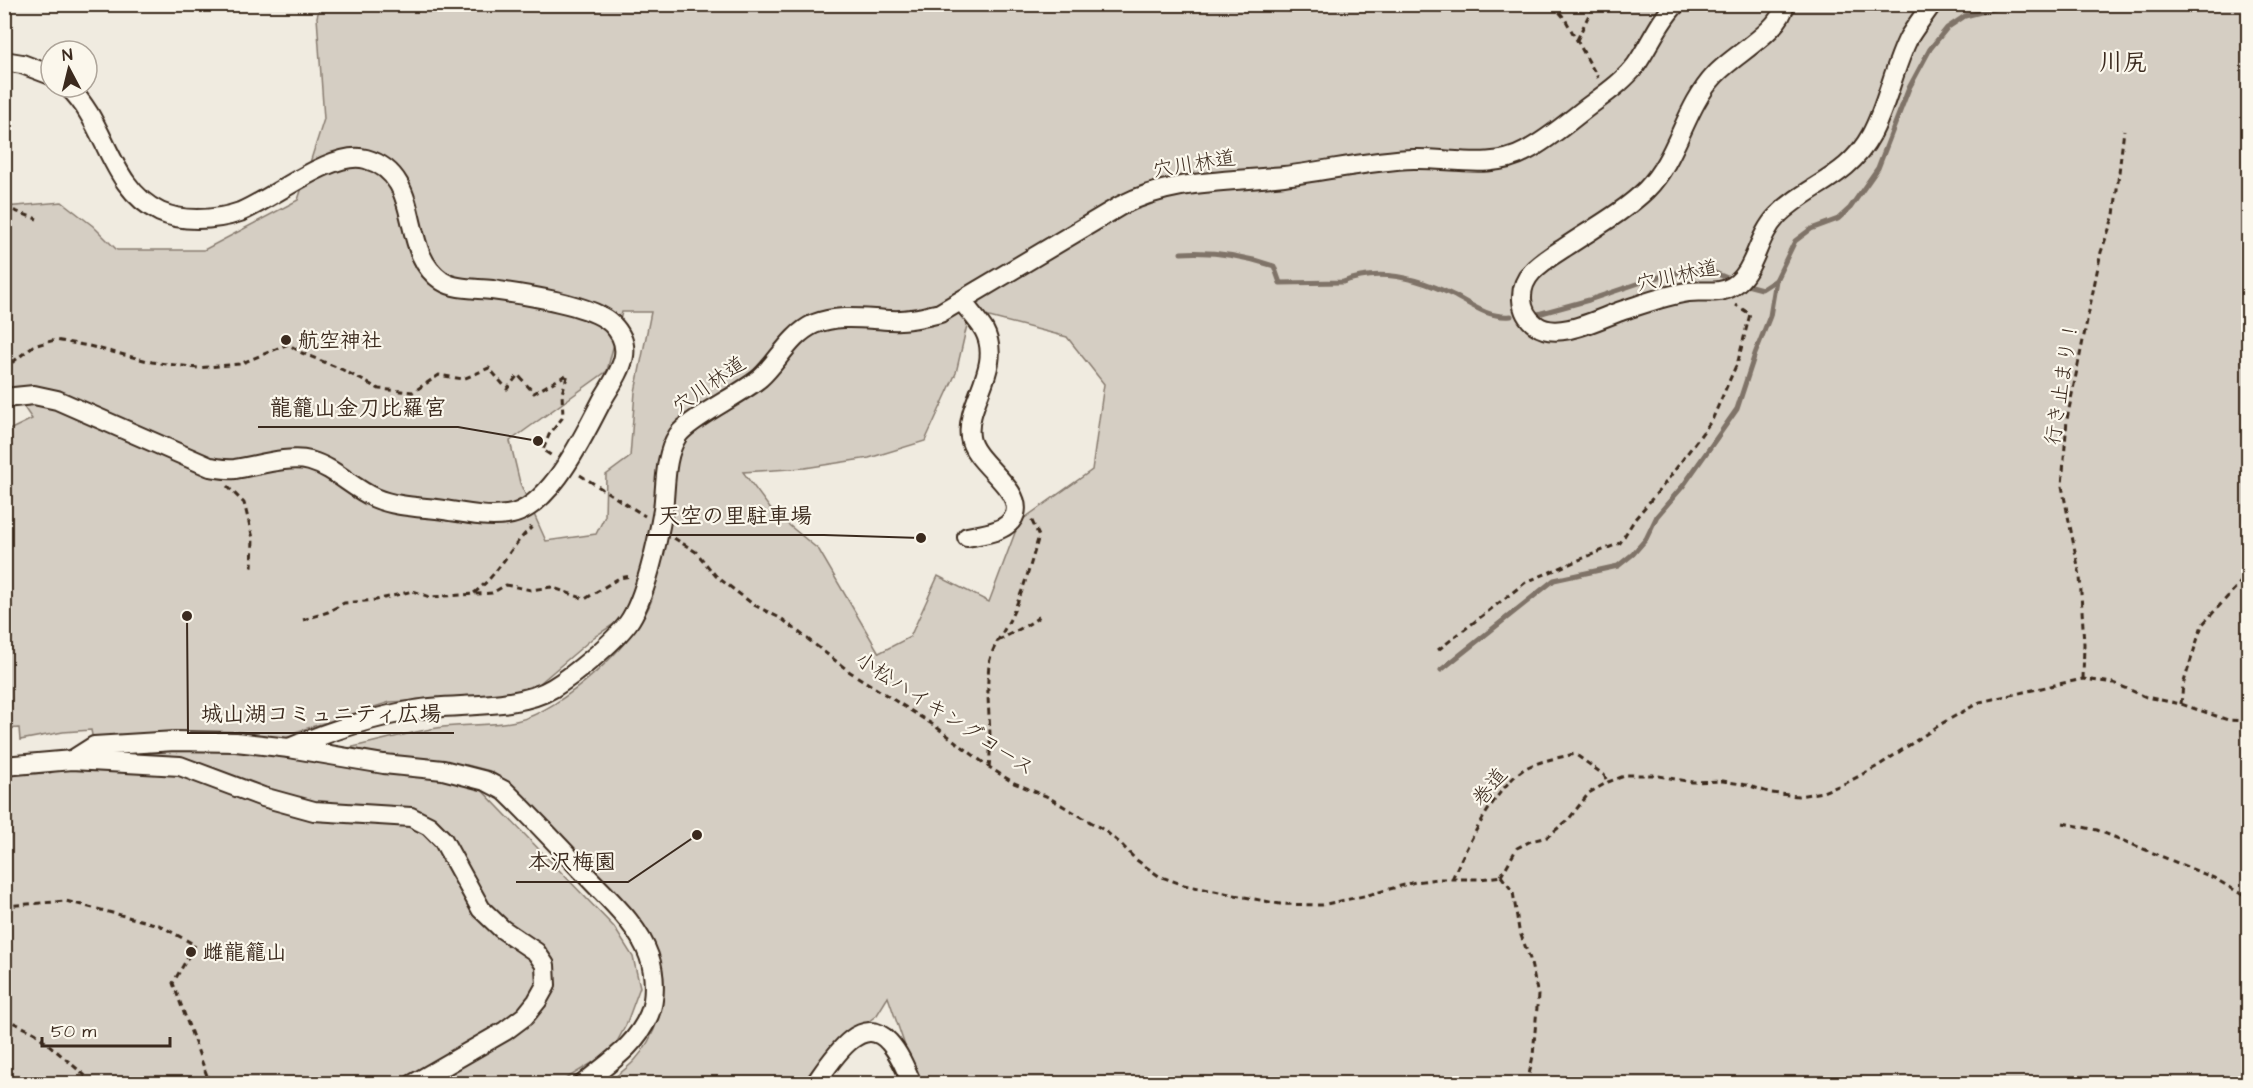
<svg xmlns="http://www.w3.org/2000/svg" width="2253" height="1088" font-family="'Architects Daughter','Klee One',sans-serif">
<style>
.green{fill:#d5cec3;stroke:#887c70;stroke-width:1.5;fill-rule:evenodd}
.lines{fill:none;stroke-linecap:round;stroke-linejoin:round}
.stream{stroke:#7f7367;stroke-width:5}
.minor-casing{stroke:#3b2a1e;stroke-width:22}
.path{stroke:#3b2a1e;stroke-width:3;stroke-dasharray:6 4.5;stroke-linecap:butt}
.minor{stroke:#fbf7ec;stroke-width:18}
.poi-dot{fill:#3b2a1e;stroke:#fbf7ec;stroke-width:2}
.labels{text-anchor:middle;dominant-baseline:central;stroke-width:4.5;stroke-linejoin:round;paint-order:stroke}
.street-label{font-size:21px;fill:#3b2a1e;stroke:#fbf7ec}
.poi-label{font-size:21px;font-weight:bold;fill:#3b2a1e;stroke:#fbf7ec;text-anchor:start}
.quarter-label{font-size:24px;font-weight:bold;fill:#3b2a1e;stroke:#fbf7ec}
.leader{fill:none;stroke:#3b2a1e;stroke-width:2}
.callout-dot{fill:#3b2a1e;stroke:#fbf7ec;stroke-width:2}
.callout-label{font-size:22px;text-anchor:middle;font-weight:bold;fill:#3b2a1e;stroke:#fbf7ec;stroke-width:4.5;stroke-linejoin:round;paint-order:stroke}
</style>
<rect width="100%" height="100%" fill="#f0ebe0"/>
<filter id="ink" filterUnits="userSpaceOnUse"><feTurbulence type="fractalNoise" baseFrequency=".0167" numOctaves="2"/><feDisplacementMap in="SourceGraphic" scale="12" xChannelSelector="R" yChannelSelector="G"/><feConvolveMatrix kernelMatrix="1 2 1 2 8 2 1 2 1" color-interpolation-filters="sRGB"/></filter>
<g filter="url(#ink)">
<!-- green -->
<path class="green" d="M320 5H2248V1083H920L913 1069 888 997 877 1015 847 1038 809 1083H607C616 1076 627 1069 635 1060 655 1038 667 1002 663 973 661 958 654 943 647 929L511 784 490 771 467 765 340 750C373 743 409 732 443 727 467 724 492 726 516 721 561 711 638 642 652 599L594 637 526 695 390 702 295 732 292 758 473 781 614 927 633 957 640 987 626 1025 612 1051 559 1083H5V775L50 773 96 755 91 730 63 732 20 740 19 728 5 729V432L32 419 13 391 5 390V207L62 202 93 226 117 250H204L298 200 324 119 317 17ZM622 312H651L635 392 630 457 606 475 605 516 596 534 546 541 520 483 510 441 607 371ZM970 312 1067 337 1104 384 1092 470 1019 522 989 602 938 576 910 637 879 653 819 550 772 511 743 472 805 468 869 458 925 441 956 373Z"/>
<g class="lines">
<!-- stream -->
<g class="stream">
<path d="M1181 253C1213 251 1244 256 1274 266L1280 283 1343 282C1380 267 1421 279 1455 296 1473 306 1489 318 1511 316"/>
<polyline points="1743,284 1762,289 1776,280 1795,241 1811,229 1838,219 1850,208 1878,168 1909,88 1930,49 1947,28 1965,16 2013,4"/>
<polyline points="1538,314 1589,300 1651,279 1689,270 1713,272 1732,280"/>
<polyline points="1441,670 1554,580 1618,566 1633,554 1646,539 1657,516 1683,486 1737,409 1755,354 1770,316 1776,280"/>
</g>
<defs>
<g id="minor">
<path d="M1785 4C1781 31 1733 55 1715 75 1684 108 1678 158 1646 190 1622 213 1592 229 1564 248 1553 255 1541 262 1532 272 1518 287 1518 312 1536 325 1557 341 1598 319 1621 311 1643 304 1666 295 1688 292 1703 290 1719 295 1733 286 1756 271 1756 238 1777 216 1807 185 1848 178 1871 135 1888 104 1893 68 1909 37 1916 26 1924 15 1932 4"/>
<polyline points="4,61 22,64 51,75"/>
<path d="M962 301C969 311 978 320 984 330 1004 367 965 403 970 437 973 463 1023 488 1015 514 1009 532 983 534 967 537"/>
<path d="M4 398 34 395 57 400 210 467C218 468 226 470 235 469 256 466 289 455 310 461 335 468 352 488 375 498 396 507 422 507 444 510 464 513 486 518 507 515 551 510 585 432 604 397 619 372 637 349 612 324 593 304 520 294 492 290 476 288 456 290 442 281 397 251 426 176 366 159 333 149 273 199 240 212 226 217 212 219 197 219 185 219 171 217 160 212 109 188 107 123 68 87"/>
<path d="M289 748C330 731 372 717 415 710 457 703 517 710 553 688 574 675 613 643 628 623 645 600 658 539 663 510 666 486 664 456 678 435 690 418 740 395 760 378 778 362 790 335 814 324 840 314 864 319 891 320 908 321 923 317 940 313L1120 206C1172 179 1228 182 1284 176 1327 171 1371 160 1414 159 1451 158 1492 170 1526 151 1549 139 1568 122 1589 106 1605 94 1624 81 1636 65 1650 45 1659 21 1676 4"/>
<path d="M72 760 94 746 175 741 236 742 289 748 384 764 443 770 486 781 505 791C533 818 559 846 585 874 608 899 638 924 649 956 655 973 656 999 649 1015 636 1046 608 1063 583 1084"/>
<polyline points="4,766 72,760 180,766 263,797 314,811 411,817 429,826 443,840 481,909 502,929 536,952 545,965 546,985 537,1001 525,1016 505,1031 413,1084"/>
<path d="M815 1084C830 1063 861 1010 889 1042 900 1054 906 1070 912 1084"/>
</g>
</defs>
<!-- minor casing -->
<use href="#minor" class="minor-casing"/>
<!-- path -->
<g class="path">
<polyline points="1553,4 1565,19 1598,78"/>
<polyline points="1577,40 1594,4"/>
<polyline points="4,207 37,219"/>
<polyline points="4,369 33,346 55,340 89,346 152,362 198,368 240,364 288,344 302,353 341,369 379,389 413,392 439,375 463,379 489,368 507,389 518,375 534,393 568,374 562,393 563,417 549,435 543,450 552,456"/>
<polyline points="580,475 645,516"/>
<polyline points="227,486 244,503 253,538 252,569"/>
<polyline points="674,538 696,552 716,576 754,605 782,619 850,672 935,726 989,767 1014,783 1046,796 1104,830 1121,844 1135,859 1159,876 1184,885 1280,904 1322,905 1368,895 1415,882 1438,879 1481,879 1501,876"/>
<path d="M474 593C500 573 508 549 531 528V526"/>
<polyline points="303,620 328,612 344,603 376,600 413,591 430,597 492,593 506,585 531,590 551,587 585,599 619,578 631,576"/>
<path d="M998 641C1012 632 1027 627 1040 616"/>
<polyline points="1438,650 1526,582 1620,543 1635,519 1666,482 1712,420 1738,361 1750,314 1736,305"/>
<polyline points="2083,679 2084,644 2080,576 2062,486 2067,419 2101,252 2114,215 2124,130"/>
<polyline points="2181,704 2183,685 2202,625 2248,574"/>
<path d="M989 767C993 733 985 699 989 665 991 647 1005 631 1012 615 1024 589 1031 563 1039 536L1031 519"/>
<polyline points="2063,823 2097,830 2214,878 2248,898"/>
<polyline points="1501,876 1517,848 1531,841 1547,837 1568,820 1589,793 1608,782 1627,775 1653,775 1692,782 1723,781 1747,785 1771,793 1798,796 1823,792 1846,783 1878,766 1941,724 1980,702 2059,684 2083,679 2114,683 2146,697 2181,704 2228,720 2248,721"/>
<polyline points="1501,876 1513,892 1519,930 1530,959 1538,995 1533,1056 1527,1084"/>
<path d="M1452 879C1466 848 1498 780 1530 766 1544 760 1561 757 1575 754L1604 775 1607 781"/>
<polyline points="4,906 66,901 159,925 195,945 173,983 210,1084"/>
<polyline points="4,1018 35,1033 95,1084"/>
</g>
<!-- minor -->
<use href="#minor" class="minor"/>
</g>
</g>
<!-- markers -->
<g class="poi-dot">
<circle cx="286" cy="340" r="6"/>
<circle cx="191" cy="952" r="6"/>
</g>
<g class="labels">
<!-- street labels -->
<g class="street-label">
<text transform="translate(1194 164) rotate(-9)">穴川林道</text>
<text transform="translate(1677 276) rotate(-12)">穴川林道</text>
<text transform="translate(2062 383) rotate(-81)">行き止まり！</text>
<text transform="translate(709 385) rotate(-35)">穴川林道</text>
<text transform="translate(945 714) rotate(33)">小松ハイキングコース</text>
<text transform="translate(1490 787) rotate(-51)">巻道</text>
</g>
<!-- poi labels -->
<g class="poi-label">
<text x="298" y="340">航空神社</text>
<text x="203" y="952">雌龍籠山</text>
</g>
<!-- quarter labels -->
<g class="quarter-label">
<text x="2123" y="63">川尻</text>
</g>
</g>
<!-- callouts -->
<path class="leader" d="M538 441L458 427H258M921 538L824 535H646M187 616L188 733H454M697 835L628 882H516"/>
<g class="callout-dot">
<circle cx="538" cy="441" r="6"/>
<circle cx="921" cy="538" r="6"/>
<circle cx="187" cy="616" r="6"/>
<circle cx="697" cy="835" r="6"/>
</g>
<g class="callout-label">
<text x="358" y="415">龍籠山金刀比羅宮</text>
<text x="735" y="523">天空の里駐車場</text>
<text x="321" y="721">城山湖コミュニティ広場</text>
<text x="572" y="869">本沢梅園</text>
</g>
<!-- margin -->
<rect width="2253" height="1088" fill="none" stroke="#fbf7ec" stroke-width="24"/>
<rect x="12" y="12" width="2229" height="1064" fill="none" stroke="#3b2a1e" stroke-width="2" filter="url(#ink)"/>
<!-- north arrow -->
<g transform="translate(69 69) rotate(353)"><circle r="28" fill="#fbf7ec" stroke="#aea59a" stroke-width="1.5"/>
<path d="M0-4.5L10 22L0 15L-10 22Z" fill="#3b2a1e"/>
<text y="-9" font-size="16" font-weight="bold" text-anchor="middle" fill="#3b2a1e">N</text>
</g>
<!-- scale -->
<path d="M42 1037v9h128v-9" fill="none" stroke="#3b2a1e" stroke-width="3"/>
<text x="51" y="1037" font-size="18" fill="#3b2a1e" stroke="#fbf7ec" stroke-width="4.5" paint-order="stroke">50 m</text>
</svg>
